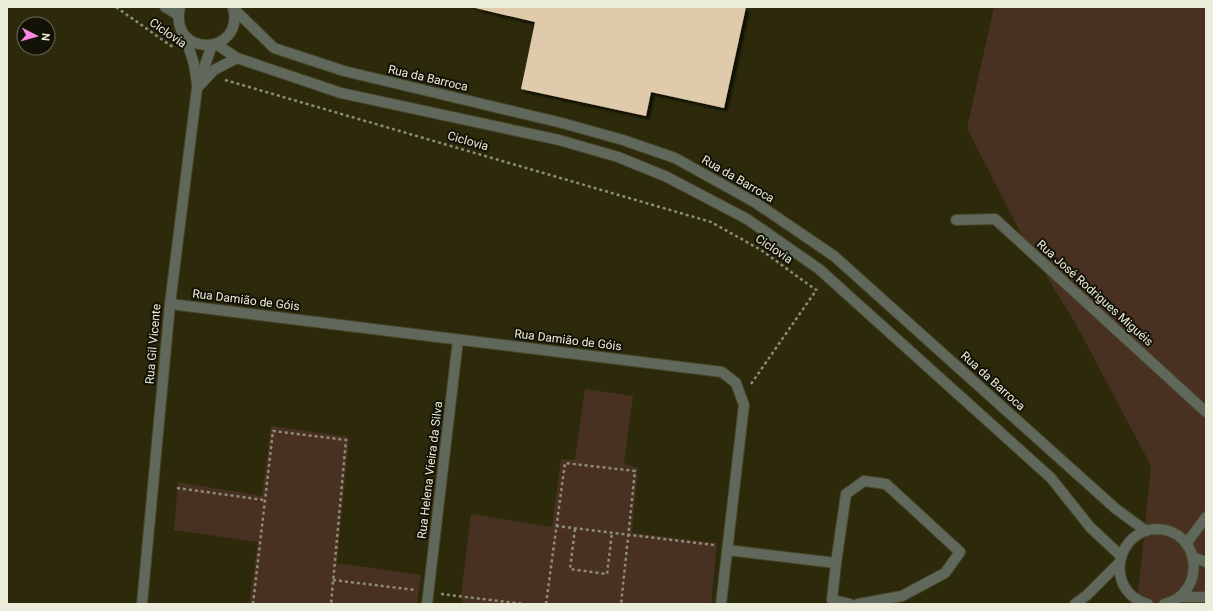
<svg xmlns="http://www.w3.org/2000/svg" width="1213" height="611" font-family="Roboto,sans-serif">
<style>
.green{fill:#493121}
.building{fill:#dfcbac;filter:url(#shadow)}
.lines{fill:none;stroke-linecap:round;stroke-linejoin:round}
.minor-casing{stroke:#474528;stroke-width:12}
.tertiary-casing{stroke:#474528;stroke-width:12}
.path{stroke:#8d8c74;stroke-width:2.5;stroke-dasharray:3 3;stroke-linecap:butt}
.minor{stroke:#60685b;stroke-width:10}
.tertiary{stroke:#60685b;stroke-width:10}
.labels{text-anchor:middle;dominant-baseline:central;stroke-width:4;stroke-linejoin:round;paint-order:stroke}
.street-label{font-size:12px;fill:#ececda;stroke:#131206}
</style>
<defs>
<filter id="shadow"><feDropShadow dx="3.5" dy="3.5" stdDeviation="1" flood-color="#0009"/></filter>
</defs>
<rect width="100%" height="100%" fill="#2c2a0b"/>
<!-- green -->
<g class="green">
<polygon points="994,7 1206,7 1206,604 1137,604 1151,466 1077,326 1020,232 967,128"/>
<polygon points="585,389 633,396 624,464 638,468 632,533 717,543 711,604 464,604 461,596 471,514 552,527 561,459 575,460"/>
<polygon points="271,426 349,437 337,563 421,575 417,604 249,604 258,542 174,530 178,482 262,496"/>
</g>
<!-- building -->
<polygon class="building" points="471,7 746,7 724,108 651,92 646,116 521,89 535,22"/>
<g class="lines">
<defs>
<g id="minor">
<polyline points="185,36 194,64 197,84"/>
<polyline points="199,86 214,70 237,58"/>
<polyline points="956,220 995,219 1206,412"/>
<polyline points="170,304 722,372 736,383 744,405 721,604"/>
<polyline points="1186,544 1206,517"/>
<polyline points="727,550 836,563"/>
<polyline points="142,604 170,304 197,88 212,45"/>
<polyline points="427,604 458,340"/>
<polyline points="850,604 832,600 836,563 846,494 864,481 886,484 960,552 945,573 902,596 858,604"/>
</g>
<g id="tertiary">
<polyline points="165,7 178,15"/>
<path d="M180 7C168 59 246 56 233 7"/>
<polyline points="233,8 274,48 344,71 562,123 623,140 675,158 756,203 834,256 1116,509 1146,531"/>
<polyline points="216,44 237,58 341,93 559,140 618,157 667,177 747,219 819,269 1051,478 1090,527 1121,556"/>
<polyline points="1193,557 1206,562"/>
<polyline points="1180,597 1206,597"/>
<polyline points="1075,604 1087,595 1119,563"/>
<path d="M1148 604C1141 602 1135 599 1130 594 1107 570 1125 529 1157 529 1202 530 1207 594 1164 604"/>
</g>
</defs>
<!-- minor casing -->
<use href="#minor" class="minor-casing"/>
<!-- tertiary casing -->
<use href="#tertiary" class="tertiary-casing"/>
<!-- path -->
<g class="path">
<polyline points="116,7 174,48"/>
<polyline points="225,80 711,222 761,250 816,290"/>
<polyline points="751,384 817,289"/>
<polyline points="177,488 264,500"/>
<polyline points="556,526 714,545"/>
<polyline points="575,529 570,569 607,574 612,533"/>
<polyline points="333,580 415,590"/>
<polyline points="441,594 524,604"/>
<polyline points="253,604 273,431 346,440 331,604"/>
<polyline points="546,604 565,463 635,471 621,604"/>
</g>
<!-- minor -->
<use href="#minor" class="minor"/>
<!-- tertiary -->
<use href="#tertiary" class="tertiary"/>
</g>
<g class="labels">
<!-- street labels -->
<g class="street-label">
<text transform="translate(168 33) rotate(35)">Ciclovia</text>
<text transform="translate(428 78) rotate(13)">Rua da Barroca</text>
<text transform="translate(468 141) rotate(16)">Ciclovia</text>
<text transform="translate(738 179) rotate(30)">Rua da Barroca</text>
<text transform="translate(774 249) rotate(34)">Ciclovia</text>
<text transform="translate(1095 293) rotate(42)">Rua José Rodrigues Miguéis</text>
<text transform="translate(246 300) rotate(7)">Rua Damião de Góis</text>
<text transform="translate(568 340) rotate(7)">Rua Damião de Góis</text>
<text transform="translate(153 344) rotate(-85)">Rua Gil Vicente</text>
<text transform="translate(993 381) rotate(42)">Rua da Barroca</text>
<text transform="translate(430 470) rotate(-83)">Rua Helena Vieira da Silva</text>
</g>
</g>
<!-- border -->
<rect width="1213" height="611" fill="none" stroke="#ececda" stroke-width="16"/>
<!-- north arrow -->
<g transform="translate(36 36) rotate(96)"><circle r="19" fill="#131206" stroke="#6a695b"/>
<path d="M0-3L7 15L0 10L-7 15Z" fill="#fb86e5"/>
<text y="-6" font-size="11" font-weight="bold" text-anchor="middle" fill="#ececda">N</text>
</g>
</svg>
